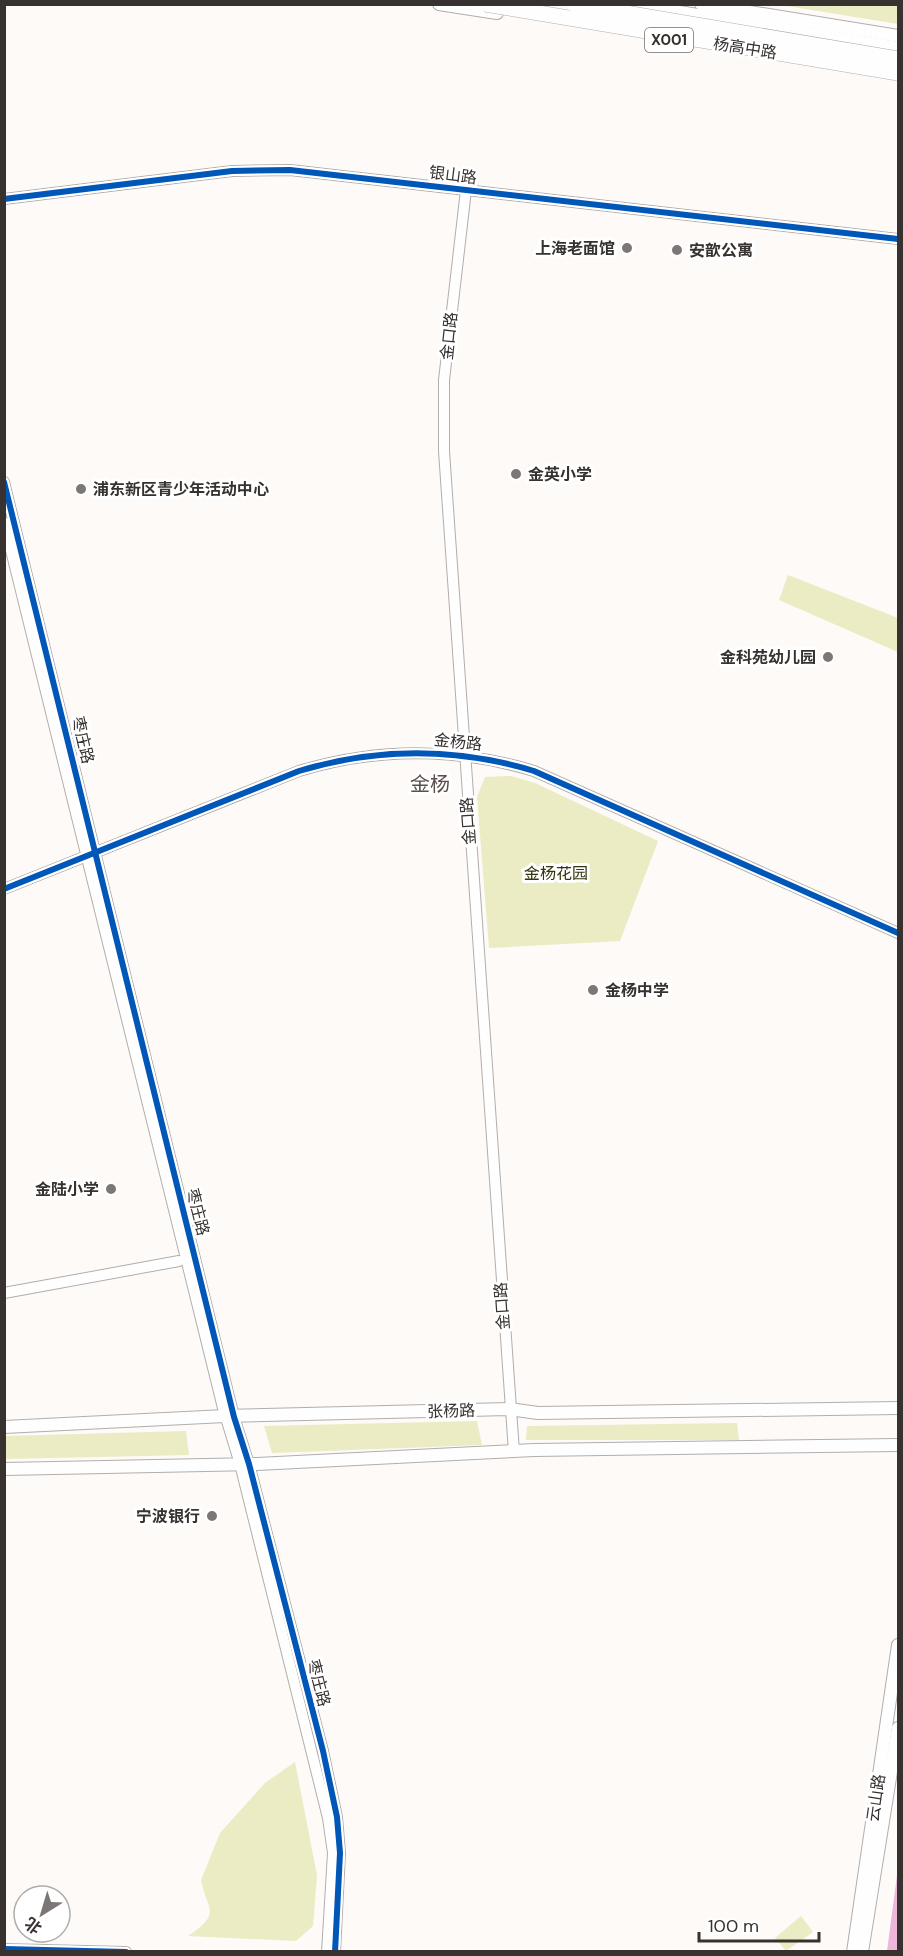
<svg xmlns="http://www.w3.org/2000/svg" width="903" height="1956" font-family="'DM Sans','Noto Sans SC',sans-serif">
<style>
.green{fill:#ebebc4}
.water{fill:#ecb7db}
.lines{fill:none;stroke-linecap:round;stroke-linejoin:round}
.minor-casing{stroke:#b1aeac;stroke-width:12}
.major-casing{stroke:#b1aeac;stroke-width:14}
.minor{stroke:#fffefe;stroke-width:10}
.major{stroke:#fffefe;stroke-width:12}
.highway-bridge-casing{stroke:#b1aeac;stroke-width:16;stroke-linecap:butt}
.highway-bridge{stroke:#fffefe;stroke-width:15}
.cycleway-casing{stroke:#fff;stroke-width:10}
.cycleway{stroke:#0057b8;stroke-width:6}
.poi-dot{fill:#7c7775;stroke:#fff;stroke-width:2}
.labels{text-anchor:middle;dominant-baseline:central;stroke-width:6;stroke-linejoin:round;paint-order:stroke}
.shield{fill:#fff;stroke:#736f6d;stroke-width:1.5}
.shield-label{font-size:15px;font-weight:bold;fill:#37312f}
.street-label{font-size:16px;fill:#37312f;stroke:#fff}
.poi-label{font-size:16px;font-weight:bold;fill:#37312f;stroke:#fff;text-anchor:end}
.park-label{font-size:16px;fill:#34340d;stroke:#fff}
.quarter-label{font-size:20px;fill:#5b4f4a;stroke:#fff}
</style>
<rect width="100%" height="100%" fill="#fdfaf8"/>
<!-- green -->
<g class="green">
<polygon points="781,5 898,5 898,24"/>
<polygon points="788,575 898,618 898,652 779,600"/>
<polygon points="511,776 535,783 658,841 620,941 489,948 477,797 485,777"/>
<polygon points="477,1421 482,1445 272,1453 264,1426"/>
<polygon points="737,1423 739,1440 526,1440 527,1426"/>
<polygon points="186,1431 189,1455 5,1459 5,1436"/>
<path d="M295 1762 317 1875 313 1926 296 1941 188 1936C223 1912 207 1911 201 1880L220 1833 265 1783Z"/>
<polygon points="801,1916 813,1932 786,1951 775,1938"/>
</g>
<!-- water -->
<polygon class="water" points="898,1868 898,1951 887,1951"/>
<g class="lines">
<defs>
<g id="minor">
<polyline points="466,190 444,380 444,451 514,1452"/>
<polyline points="4,199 232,171 290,170 898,239"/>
<polyline points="4,482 234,1417 249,1464 323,1751 337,1817 340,1853 335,1952"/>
<polyline points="4,522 223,1408 240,1464 328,1818 333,1853 327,1952"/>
<path d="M4 889 299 771C378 747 455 747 534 771L898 933"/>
<polyline points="4,1293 179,1261"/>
<polyline points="4,1949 126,1952"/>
</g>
<g id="major">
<polyline points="439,4 497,13"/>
<polyline points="631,4 898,48"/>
<polyline points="701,4 898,36"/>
<polyline points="4,1427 225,1416 509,1409 538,1413 898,1408"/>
<polyline points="4,1469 257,1464 534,1450 898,1445"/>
<polyline points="853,1952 898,1645"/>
<polyline points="862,1952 898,1728"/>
</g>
</defs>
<!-- minor casing -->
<use href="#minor" class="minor-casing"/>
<!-- major casing -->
<use href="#major" class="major-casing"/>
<!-- minor -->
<use href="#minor" class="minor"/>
<!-- major -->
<use href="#major" class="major"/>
<defs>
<g id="highway-bridge">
<polyline points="485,4 898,73"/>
<polyline points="573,4 898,59"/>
</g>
</defs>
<!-- highway-bridge casing -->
<use href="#highway-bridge" class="highway-bridge-casing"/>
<!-- highway-bridge -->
<use href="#highway-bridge" class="highway-bridge"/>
<defs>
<g id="cycleway">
<polyline points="4,199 232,171 290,170 898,239"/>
<polyline points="4,482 234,1417 249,1464 323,1751 337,1817 340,1853 335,1952"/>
<path d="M4 889 299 771C378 747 455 747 534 771L898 933"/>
<polyline points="4,1949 126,1952"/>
</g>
</defs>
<!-- cycleway casing -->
<use href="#cycleway" class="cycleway-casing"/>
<!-- cycleway -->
<use href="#cycleway" class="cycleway"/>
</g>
<!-- markers -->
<g class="poi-dot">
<circle cx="627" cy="248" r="6"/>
<circle cx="677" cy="250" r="6"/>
<circle cx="516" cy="474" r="6"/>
<circle cx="81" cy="489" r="6"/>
<circle cx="828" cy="657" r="6"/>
<circle cx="593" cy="990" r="6"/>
<circle cx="111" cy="1189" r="6"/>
<circle cx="212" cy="1516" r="6"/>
</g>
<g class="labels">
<!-- shield labels -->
<rect class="shield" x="645" y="28" width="48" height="24" rx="4.5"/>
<g class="shield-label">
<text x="669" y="40">X001</text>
</g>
<!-- street labels -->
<g class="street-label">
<text transform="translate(745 48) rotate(9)">杨高中路</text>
<text transform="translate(453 175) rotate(7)">银山路</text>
<text transform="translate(449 336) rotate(-84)">金口路</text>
<text transform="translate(83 740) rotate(77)">枣庄路</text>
<text transform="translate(458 742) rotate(6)">金杨路</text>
<text transform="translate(468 821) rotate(-94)">金口路</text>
<text transform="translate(198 1212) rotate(76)">枣庄路</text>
<text transform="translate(502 1306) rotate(-94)">金口路</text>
<text transform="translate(451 1411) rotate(-2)">张杨路</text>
<text transform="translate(319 1683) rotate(76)">枣庄路</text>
<text transform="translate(876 1798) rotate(-82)">云山路</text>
</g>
<!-- poi labels -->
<g class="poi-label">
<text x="615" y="248">上海老面馆</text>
<text x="689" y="250" text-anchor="start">安歆公寓</text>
<text x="528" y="474" text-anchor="start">金英小学</text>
<text x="93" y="489" text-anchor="start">浦东新区青少年活动中心</text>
<text x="816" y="657">金科苑幼儿园</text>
<text x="605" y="990" text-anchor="start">金杨中学</text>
<text x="99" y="1189">金陆小学</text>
<text x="200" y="1516">宁波银行</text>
</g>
<!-- park labels -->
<g class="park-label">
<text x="556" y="873">金杨花园</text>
</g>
<!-- quarter labels -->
<g class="quarter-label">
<text x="430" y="784">金杨</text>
</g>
</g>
<!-- border -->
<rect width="903" height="1956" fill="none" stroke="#37312f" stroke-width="12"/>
<!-- north arrow -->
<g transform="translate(42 1914) rotate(217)"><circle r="28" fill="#ffffff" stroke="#afadac" stroke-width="1.5"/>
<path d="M0-4.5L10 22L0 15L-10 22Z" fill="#7c7775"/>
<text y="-9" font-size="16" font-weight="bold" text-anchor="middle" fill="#37312f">北</text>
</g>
<!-- scale -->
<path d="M699 1932v9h120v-9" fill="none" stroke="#37312f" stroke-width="3"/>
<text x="708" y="1932" font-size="18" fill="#37312f" stroke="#ffffff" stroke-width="4.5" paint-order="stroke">100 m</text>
</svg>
